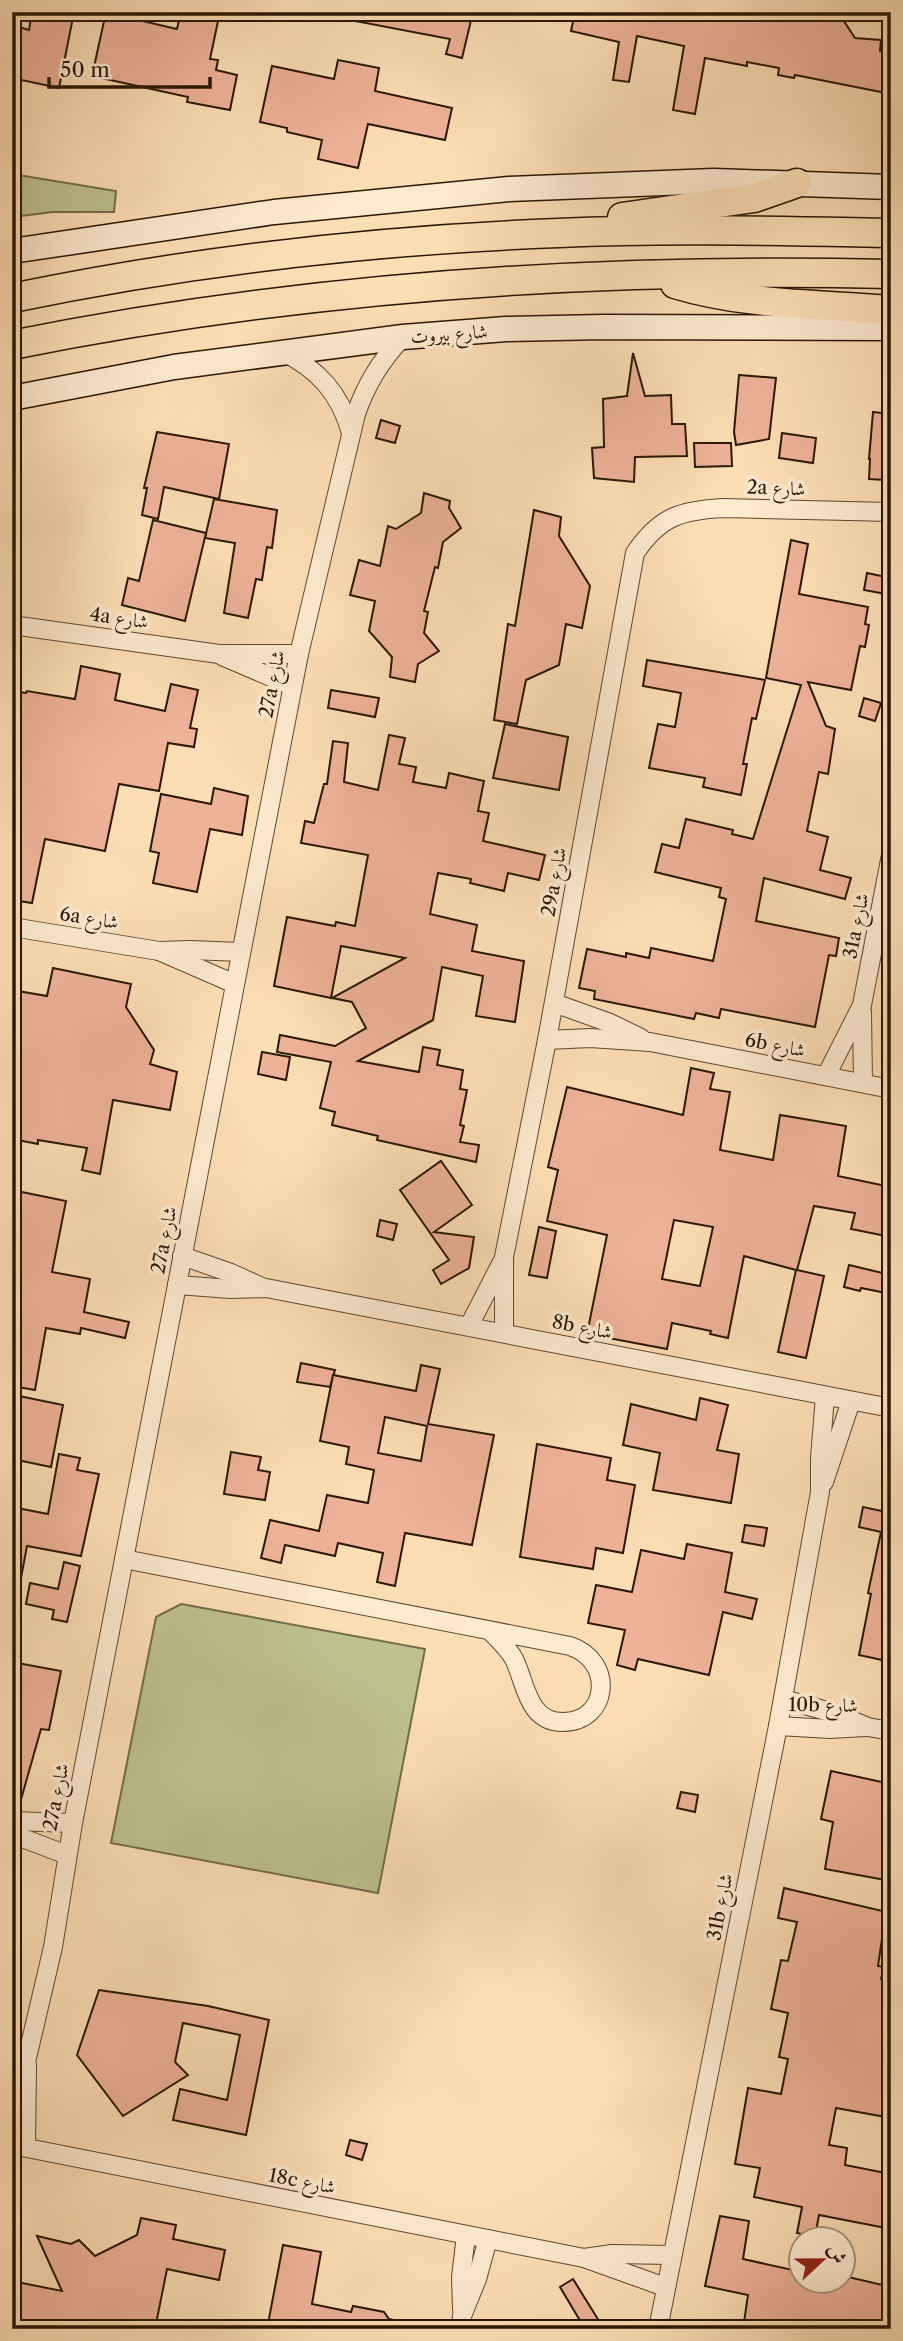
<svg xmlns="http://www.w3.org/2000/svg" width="903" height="2341" font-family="'Libre Caslon Text',Amiri,serif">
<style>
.green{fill:#bdc18e;stroke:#746c4a;stroke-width:2}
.building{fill:#eeb299;stroke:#2a1705;stroke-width:2;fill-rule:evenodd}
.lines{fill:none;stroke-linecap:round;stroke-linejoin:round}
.minor-casing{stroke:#5e4931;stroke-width:20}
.secondary-casing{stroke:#2a1705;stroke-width:27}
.primary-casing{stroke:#2a1705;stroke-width:31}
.minor{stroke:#fdeacf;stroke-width:18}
.secondary{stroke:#fdeacf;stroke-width:24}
.primary{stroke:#fcdeb5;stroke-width:28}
.labels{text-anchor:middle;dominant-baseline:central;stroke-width:7;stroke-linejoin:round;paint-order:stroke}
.street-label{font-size:19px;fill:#2a1705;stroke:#fdeacf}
</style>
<rect width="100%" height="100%" fill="#fcdeb5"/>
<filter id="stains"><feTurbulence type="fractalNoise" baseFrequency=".00286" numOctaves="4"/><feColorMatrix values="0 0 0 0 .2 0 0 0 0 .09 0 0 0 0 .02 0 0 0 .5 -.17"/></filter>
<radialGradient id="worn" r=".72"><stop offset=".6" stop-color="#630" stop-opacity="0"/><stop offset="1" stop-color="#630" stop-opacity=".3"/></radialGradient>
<!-- green -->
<g class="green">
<polygon points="12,174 116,191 114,212 53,212 12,217"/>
<polygon points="181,1604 425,1649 378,1893 111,1843 156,1617"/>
</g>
<!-- building -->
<g class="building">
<polygon points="32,12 74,12 59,88 12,78 12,25 29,30"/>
<polygon points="106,12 125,15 125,17 177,29 181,12 220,12 210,59 218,60 216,70 237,75 230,110 187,102 188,97 92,76"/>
<polygon points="356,12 473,12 462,58 446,54 450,39 355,21"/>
<polygon points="575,12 838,12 855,38 881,40 880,51 891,53 891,94 795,75 794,78 778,75 779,68 747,62 747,66 705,58 695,114 673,110 684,46 637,36 629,82 613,80 619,42 571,31"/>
<polygon points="338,60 379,68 375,91 452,108 445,140 368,124 358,168 318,159 322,140 287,132 287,128 260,122 272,66 334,79"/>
<polygon points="633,353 645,396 671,395 672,424 685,424 687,456 635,457 634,482 594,478 592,448 604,447 603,399 627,396"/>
<polygon points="739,375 776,378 769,439 736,445 734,432"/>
<polygon points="873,412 891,414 886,480 869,479 870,459 869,459"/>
<polygon points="381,420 400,426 395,443 376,438"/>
<polygon points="157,432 229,444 219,499 164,487 158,519 142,515 147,488 144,488"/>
<polygon points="782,433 816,438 813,463 779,458"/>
<polygon points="694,443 731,443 732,466 695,467"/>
<polygon points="424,493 450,501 449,508 461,528 443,542 438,568 435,567 424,611 428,612 424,633 439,651 418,664 415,682 390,677 392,657 369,631 375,601 350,595 359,560 380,566 388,526 396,529 421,513"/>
<polygon points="214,499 277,510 272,548 267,547 262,580 256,579 248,618 224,613 235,543 205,538"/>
<polygon points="534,510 561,517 559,536 590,586 582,628 566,624 559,665 526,680 517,724 494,720 508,624 515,626"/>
<polygon points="153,520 206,533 185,621 122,605 128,578 139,581"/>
<polygon points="791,540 808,544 799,594 868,607 865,624 869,625 865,647 860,646 851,690 808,682 826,726 835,729 828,774 819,772 807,831 828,837 820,870 851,878 845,899 764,878 756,921 839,938 836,956 829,955 815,1027 721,1009 719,1018 696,1013 694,1019 594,999 595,991 579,988 587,949 626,957 626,953 649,958 651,948 713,961 726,899 719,897 721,888 655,872 662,844 679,848 686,819 733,830 732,834 753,839 801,685 766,678"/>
<polygon points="867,573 891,578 891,595 864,590"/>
<polygon points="647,660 765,680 756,719 752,718 743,764 747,764 741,795 703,787 705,778 649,768 658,724 675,727 681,693 643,686"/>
<polygon points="81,666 120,674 115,700 165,711 171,684 198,690 190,728 197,729 194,747 168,743 159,791 119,784 105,851 45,839 32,903 12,900 12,691 26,693 27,691 75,699"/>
<polygon points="331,690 379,698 375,717 328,708"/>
<polygon points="864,698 881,703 875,721 859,716"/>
<polygon points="505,724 568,737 559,790 493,778"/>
<polygon points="389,735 405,738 399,764 416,767 413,782 446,788 449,773 484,781 478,811 489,813 483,841 545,855 539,880 508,873 504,891 470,883 471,879 438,873 430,914 477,925 472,951 524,961 515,1022 476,1016 483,976 442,967 433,1020 358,1061 419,1072 423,1047 440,1050 437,1065 463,1070 460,1089 467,1090 460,1125 464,1126 460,1142 479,1145 476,1162 377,1140 378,1136 332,1125 335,1112 320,1108 331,1062 277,1052 280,1035 335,1046 366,1028 352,1002 332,998 405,958 341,946 331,998 274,986 287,917 335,926 336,922 355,926 368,855 301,843 305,821 314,823 324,784 327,784 333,741 348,743 344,782 378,790"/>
<polygon points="214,788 248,796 242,835 210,829 197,892 153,883 159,853 150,851 161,794 211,804"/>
<polygon points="53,968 131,984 126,1007 154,1050 150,1064 177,1072 170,1110 113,1100 100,1174 82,1170 87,1148 38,1140 38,1144 12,1139 12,990 47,996"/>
<polygon points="262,1052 290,1057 286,1080 258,1074"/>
<path d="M691 1068 714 1073 710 1089 730 1092 720 1150 773 1160 780 1115 846 1126 838 1176 891 1187V1237L851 1229 855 1213 814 1206 797 1270 824 1276 806 1358 778 1352 796 1270 744 1256 728 1338 710 1334 711 1331 672 1323 667 1349 587 1334 607 1235 547 1221 558 1170 548 1167 567 1087 683 1115ZM674 1220 713 1227 700 1286 662 1279Z"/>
<polygon points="441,1161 472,1205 434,1232 474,1237 469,1268 441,1284 433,1270 449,1260 400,1190"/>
<polygon points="12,1190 66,1201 52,1272 90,1279 84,1312 129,1322 125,1338 81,1328 80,1334 46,1328 35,1390 12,1386 12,1273 16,1254 12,1253"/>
<polygon points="380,1220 397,1224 393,1240 377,1236"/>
<polygon points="539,1227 556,1231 547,1278 529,1275"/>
<polygon points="849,1265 891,1275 891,1294 861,1288 860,1291 844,1287"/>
<polygon points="301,1363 335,1370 330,1387 297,1382"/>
<path d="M421 1365 440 1369 428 1424 494 1435 472 1545 405 1533 395 1586 377 1582 383 1553 338 1543 335 1556 285 1545 281 1563 261 1558 270 1520 319 1531 327 1495 368 1503 374 1470 346 1464 349 1447 320 1441 333 1375 416 1391ZM385 1417 427 1426 421 1461 378 1453Z"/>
<polygon points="19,1396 63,1405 51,1467 12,1459 12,1431"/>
<polygon points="700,1398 728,1405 717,1450 739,1454 731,1503 653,1490 660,1453 623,1445 631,1404 696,1420"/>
<polygon points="537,1444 611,1458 607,1480 635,1485 623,1553 596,1548 593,1569 520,1557"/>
<polygon points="231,1452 261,1457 258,1470 270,1472 265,1500 224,1494"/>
<polygon points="59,1454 80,1458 77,1470 99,1474 81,1556 27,1546 21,1578 12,1577 12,1507 48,1514"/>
<polygon points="863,1507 891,1513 891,1662 859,1655 871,1594 868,1593 881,1532 859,1527"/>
<polygon points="745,1525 767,1528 764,1546 742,1542"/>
<polygon points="687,1544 732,1553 725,1592 757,1599 752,1619 723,1612 709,1675 638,1659 635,1670 617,1665 625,1630 588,1623 596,1585 632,1592 641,1550 684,1559"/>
<polygon points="64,1562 80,1566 67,1622 52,1619 54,1610 26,1604 30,1583 58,1589"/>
<polygon points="12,1662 61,1671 49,1730 41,1729 18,1810 12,1810 12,1751 20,1725 12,1724 12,1710 17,1684 12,1683"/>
<polygon points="831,1771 891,1784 891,1881 825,1869 833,1822 821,1819"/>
<polygon points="681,1792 698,1795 695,1812 677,1808"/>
<polygon points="784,1888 891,1913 891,1933 883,1932 878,1966 884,1967 881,1979 891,1981 891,2118 836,2108 829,2145 847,2148 845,2165 891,2174 891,2229 819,2215 815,2237 797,2233 802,2207 754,2197 760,2168 735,2164 748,2088 781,2094 788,2059 779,2057 788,2013 771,2009 781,1960 788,1961 797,1922 778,1918"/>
<polygon points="99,1990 208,2006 269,2020 246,2135 173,2120 180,2089 227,2100 240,2035 183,2023 175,2062 188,2075 123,2116 77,2055"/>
<polygon points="350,2140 367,2144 362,2160 346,2155"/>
<polygon points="720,2216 749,2221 743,2259 802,2272 802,2281 844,2281 844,2276 891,2287 891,2307 886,2329 821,2329 788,2321 787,2329 743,2329 748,2295 705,2286"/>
<polygon points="141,2218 176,2225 173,2239 225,2250 219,2280 167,2269 155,2329 12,2329 12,2281 62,2291 37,2236 71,2244 79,2240 95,2256 137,2235"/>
<polygon points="283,2245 321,2252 312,2304 351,2312 353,2306 384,2312 389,2319 394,2320 394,2329 267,2329"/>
<polygon points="573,2279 604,2329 585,2329 560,2287"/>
</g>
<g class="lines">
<defs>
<g id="minor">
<path d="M281 351C318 369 340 393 351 433"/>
<polyline points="12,625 219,654 299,654"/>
<polyline points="222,656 292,686"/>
<polyline points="12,927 159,951 190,950 241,952"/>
<polyline points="159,951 235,984"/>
<polyline points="554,1003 610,1023 641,1038"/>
<polyline points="862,1012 863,1083"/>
<polyline points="547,1040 590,1038 650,1042 891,1089"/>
<polyline points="826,1076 862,1005 891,855"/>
<polyline points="182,1256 231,1273 262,1287"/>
<polyline points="177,1285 231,1289 266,1288 891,1408"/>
<polyline points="469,1326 503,1260"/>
<path d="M504 1333V1257L547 1040 635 553C660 516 682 510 724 508L891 512"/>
<polyline points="824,1482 851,1401"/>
<path d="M124 1559 570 1646C615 1661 609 1722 563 1722 527 1722 526 1683 514 1659 508 1648 498 1639 489 1630"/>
<polyline points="783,1699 834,1713 868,1727 891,1731"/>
<polyline points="778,1726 830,1729 865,1727"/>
<polyline points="12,1821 73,1823"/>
<polyline points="12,1834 67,1855"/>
<path d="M12 2092 27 2058 53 1947 73 1823 299 654 356 414C366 384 381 360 403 337"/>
<polyline points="12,2145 584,2258 665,2287"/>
<polyline points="26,2147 27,2065"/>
<polyline points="584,2258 612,2254 672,2255"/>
<polyline points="462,2309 461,2277 466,2235"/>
<polyline points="460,2329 462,2316 477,2279 488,2239"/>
<polyline points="658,2329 778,1726 820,1492 820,1458 825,1396"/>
</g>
<g id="secondary">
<polyline points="12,251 274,212 509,189 714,181 891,187"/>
<polyline points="12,398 174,367 403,337 506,329 603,327 891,328"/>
</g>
<g id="primary">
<polyline points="622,217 754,198 797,183"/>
<path d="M675 284C743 305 819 304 891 310"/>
<path d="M12 298C191 261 375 240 558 233 669 228 780 231 891 233"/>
<path d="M12 345C300 287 597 267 891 274"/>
</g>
</defs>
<!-- minor casing -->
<use href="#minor" class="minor-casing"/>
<!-- secondary casing -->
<use href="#secondary" class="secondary-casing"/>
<!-- primary casing -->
<use href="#primary" class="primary-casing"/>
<!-- minor -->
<use href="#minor" class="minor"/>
<!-- secondary -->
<use href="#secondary" class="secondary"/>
<!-- primary -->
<use href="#primary" class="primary"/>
</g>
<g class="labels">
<!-- street labels -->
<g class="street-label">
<text transform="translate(449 334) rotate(-4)">شارع بيروت</text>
<text transform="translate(776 488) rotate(2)">2a شارع</text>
<text transform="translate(119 618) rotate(8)">4a شارع</text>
<text transform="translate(272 684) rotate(-79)">27a شارع</text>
<text transform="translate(554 882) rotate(-80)">29a شارع</text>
<text transform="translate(89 918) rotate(9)">6a شارع</text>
<text transform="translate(856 926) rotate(-79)">31a شارع</text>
<text transform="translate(775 1045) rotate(11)">6b شارع</text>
<text transform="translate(164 1240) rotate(-79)">27a شارع</text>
<text transform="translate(582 1327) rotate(11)">8b شارع</text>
<text transform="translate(823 1705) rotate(1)">10b شارع</text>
<text transform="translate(56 1797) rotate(-79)">27a شارع</text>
<text transform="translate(720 1907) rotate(-79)">31b شارع</text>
<text transform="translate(302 2181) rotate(11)">18c شارع</text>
</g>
</g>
<!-- margin -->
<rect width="903" height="2341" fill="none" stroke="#fcdeb5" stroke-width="42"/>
<rect x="14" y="14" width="875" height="2313" fill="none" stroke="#2a1705" stroke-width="3.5"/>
<rect x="21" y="21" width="861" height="2299" fill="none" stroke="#2a1705" stroke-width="2"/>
<!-- north arrow -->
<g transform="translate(822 2260) rotate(68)"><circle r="33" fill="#fdeacf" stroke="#a9967e" stroke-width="2"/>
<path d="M0-5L12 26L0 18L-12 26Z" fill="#8f2418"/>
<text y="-10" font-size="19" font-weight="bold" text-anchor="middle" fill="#2a1705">ش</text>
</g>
<!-- scale -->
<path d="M49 77v10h161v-10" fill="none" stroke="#2a1705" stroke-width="3.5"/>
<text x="60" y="77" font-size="21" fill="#2a1705" stroke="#fdeacf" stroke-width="5" paint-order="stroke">50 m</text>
<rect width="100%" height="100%" filter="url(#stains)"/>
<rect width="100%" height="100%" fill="url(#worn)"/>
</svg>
